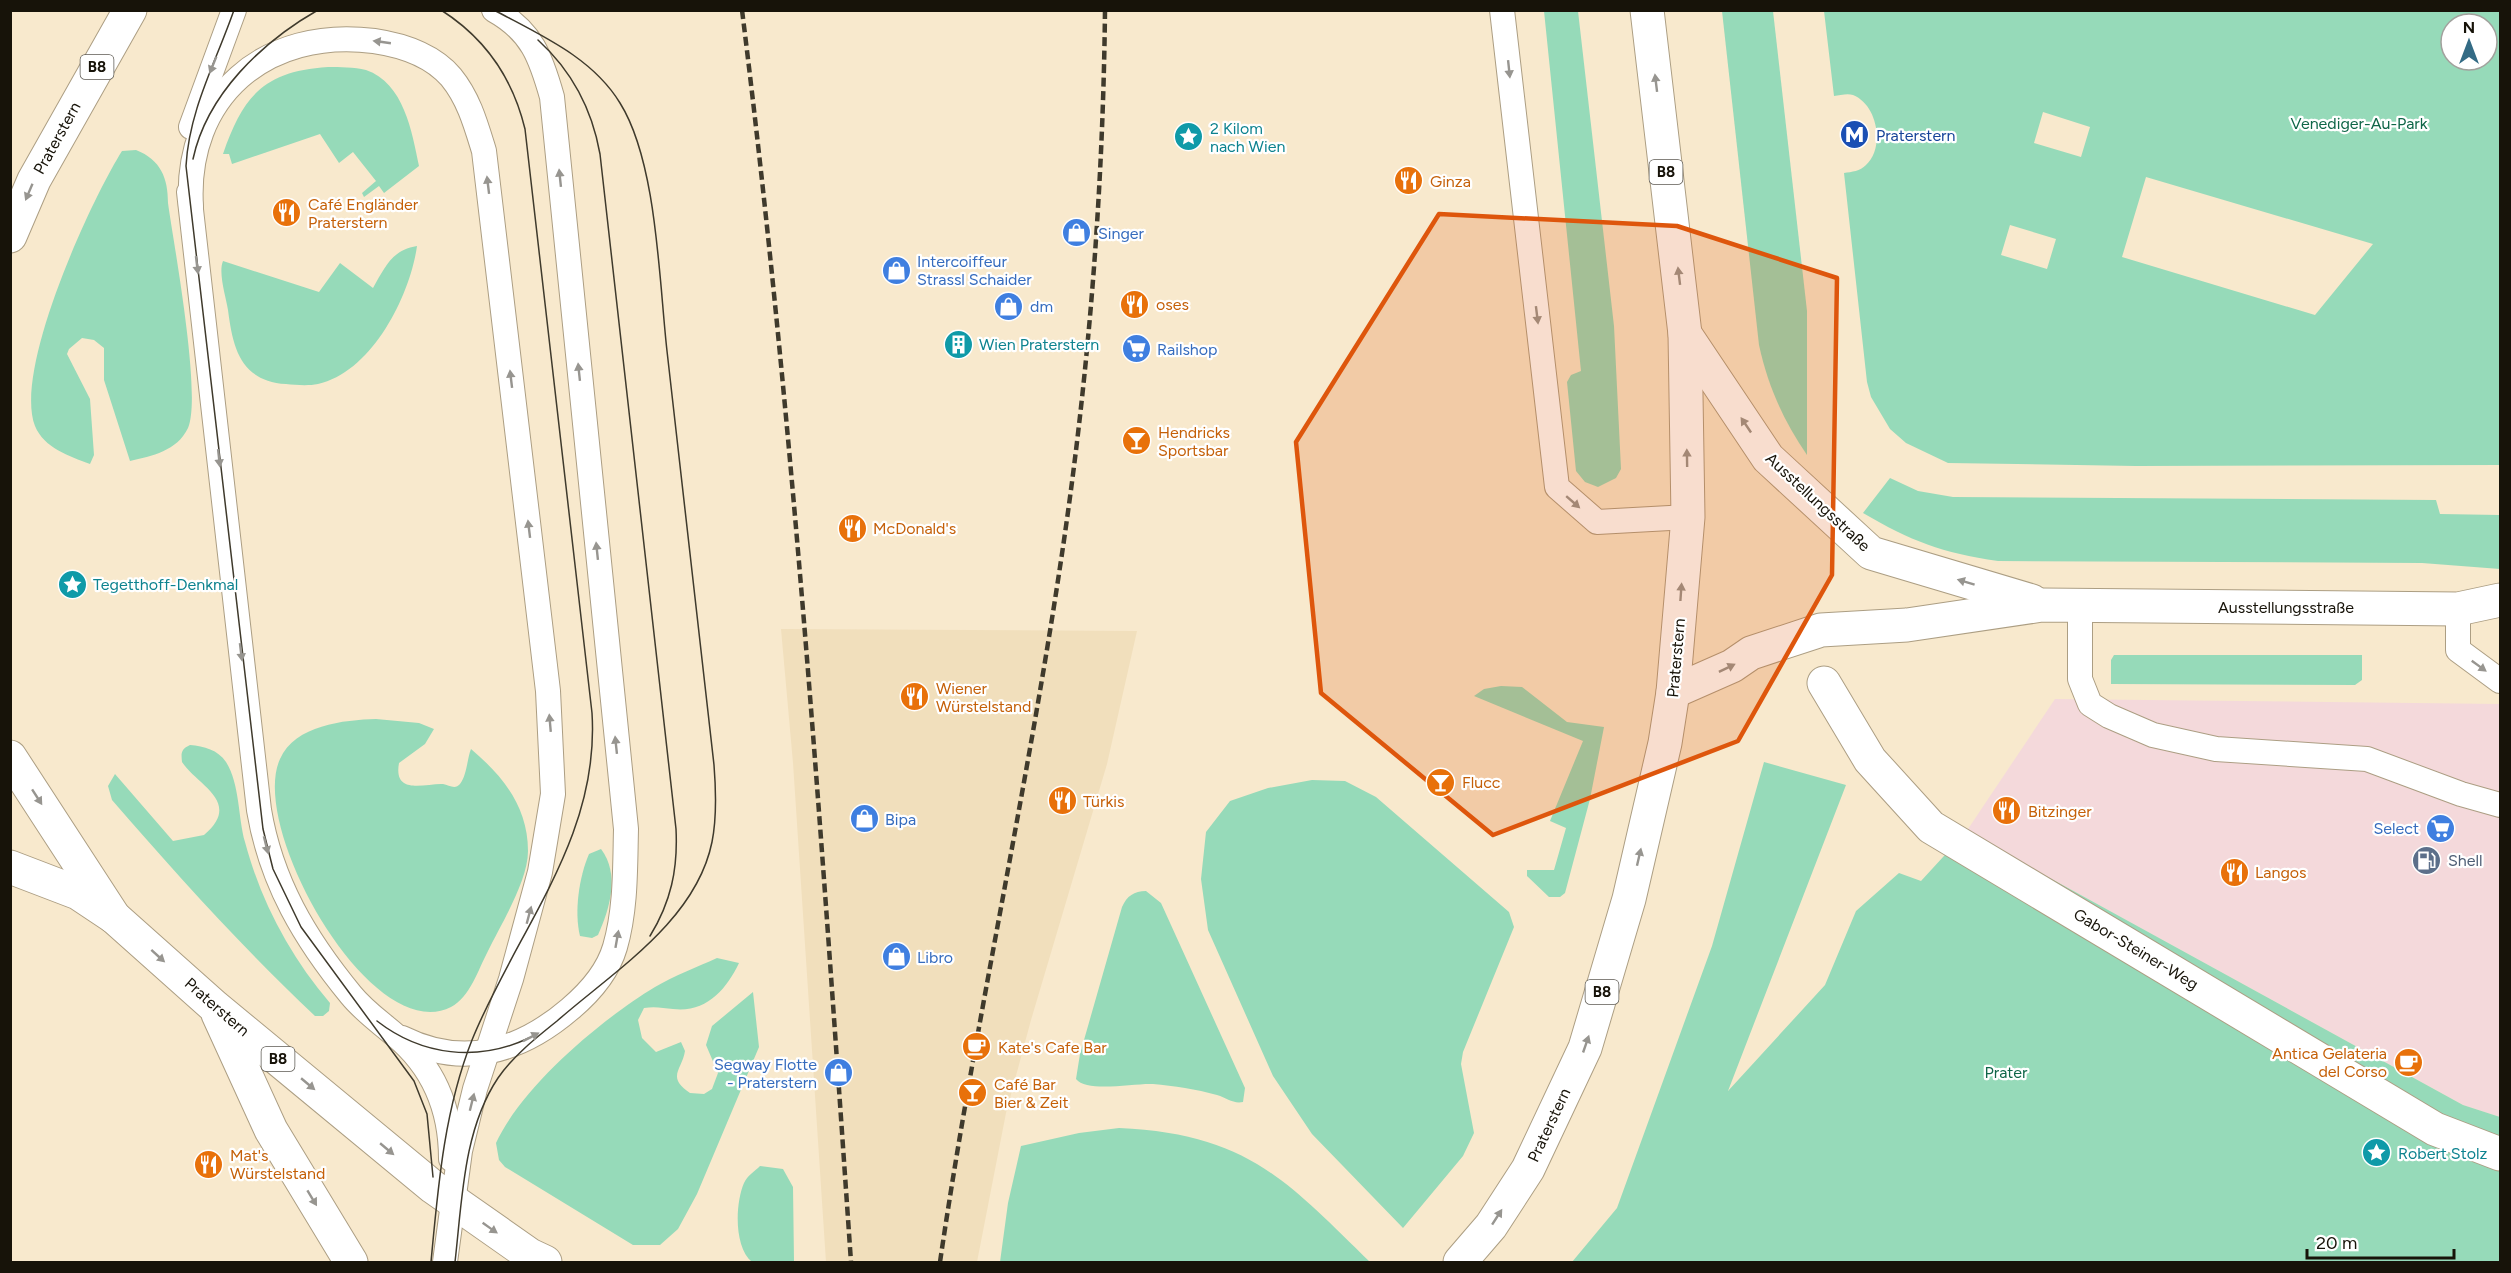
<svg xmlns="http://www.w3.org/2000/svg" width="2511" height="1273" font-family="Figtree,sans-serif">
<style>
.commercial{fill:#f4d9db}
.built{fill:#f1dfbc}
.green{fill:#96dab9;fill-rule:evenodd}
.lines{fill:none;stroke-linecap:round;stroke-linejoin:round}
.lane-casing{stroke:#ac9e83;stroke-width:26}
.street-casing{stroke:#ac9e83;stroke-width:35}
.secondary-casing{stroke:#ac9e83;stroke-width:35}
.primary-casing{stroke:#ac9e83;stroke-width:35}
.lane{stroke:#fff;stroke-width:24}
.street{stroke:#fff;stroke-width:33}
.secondary{stroke:#fff;stroke-width:33}
.primary{stroke:#fff;stroke-width:33}
.tram{stroke:#3f3a2c;stroke-width:1.5}
.rail{stroke:#3f3a2c;stroke-width:4.5;stroke-dasharray:9 4.5;stroke-linecap:butt}
.oneway{fill:#979590}
.marked{fill:#de560c;fill-opacity:0.2;stroke:#de560c;stroke-width:4.5;stroke-linejoin:round}
.labels{text-anchor:middle;dominant-baseline:central;stroke-width:4.5;stroke-linejoin:round;paint-order:stroke}
.shield{fill:#fff;stroke:#5d5a53;stroke-width:1.5}
.shield-label{font-size:15px;font-weight:bold;fill:#171309}
.park-label{font-size:16px;fill:#0f6648;stroke:#fff}
.culture-label{font-size:16px;fill:#0d838f;stroke:#fff;text-anchor:start}
.transit-label{font-size:16px;fill:#164399;stroke:#fff;text-anchor:start}
.street-label{font-size:16px;fill:#171309;stroke:#fff}
.food-label{font-size:16px;fill:#c56008;stroke:#fff;text-anchor:start}
.shop-label{font-size:16px;fill:#366cbe;stroke:#fff;text-anchor:start}
.service-label{font-size:16px;fill:#4e5e75;stroke:#fff;text-anchor:start}
</style>
<rect width="100%" height="100%" fill="#f8e9cd"/>
<!-- commercial -->
<polygon class="commercial" points="2055,699 2500,704 2500,1117 2463,1105 1966,832"/>
<!-- built -->
<polygon class="built" points="781,629 1137,631 1107,764 1031,1020 1006,1113 977,1262 826,1262 793,763"/>
<!-- green -->
<g class="green">
<polygon points="1544,11 1578,11 1614,326 1621,469 1616,478 1598,487 1585,482 1576,471 1567,382 1571,375 1581,371"/>
<path d="M1722 11H1773L1807 311V455C1783 420 1768 386 1759 345Z"/>
<path d="M1824 11H2500V465L2136 466 1948 463 1906 443 1890 429 1871 397 1867 382 1844 173C1852 172 1860 171 1866 165 1885 148 1878 105 1853 95 1848 93 1840 95 1834 96ZM2451 24H2487V60H2451ZM2043 112 2090 127 2081 157 2034 143ZM2146 177 2373 244 2315 315 2122 257ZM2010 225 2056 239 2047 269 2001 255Z"/>
<path d="M328 67C340 67 354 67 366 70 404 83 412 132 419 166L384 193 379 186 364 197 362 193 376 181 353 152 339 163 320 134 232 164 229 154H223C243 96 264 71 328 67Z"/>
<path d="M136 150C161 160 168 178 168 203 174 246 202 396 188 428 177 451 152 456 130 461L104 380V348L94 340 82 338 69 349 67 354 90 399 94 455 90 464C69 456 44 448 35 426 13 370 90 202 122 151Z"/>
<path d="M417 246C410 296 372 372 318 384 308 386 296 385 286 384 241 381 233 349 228 310 226 297 218 273 223 261L319 292 340 263 373 288C385 267 392 250 417 246Z"/>
<path d="M1890 478 1918 491 1953 497 2436 500 2440 514 2500 515V569L2422 563 1998 561C1942 553 1911 541 1863 513Z"/>
<polygon points="2114,655 2362,655 2362,680 2355,685 2111,684 2111,660"/>
<polygon points="1501,686 1522,687 1567,722 1604,727 1590,799 1565,893 1560,897 1549,897 1527,876 1527,870 1554,870 1566,828 1550,821 1583,741 1474,696 1484,689"/>
<path d="M376 719 419 723 434 729 425 744 399 763C393 796 426 783 443 784 449 785 455 790 460 784 467 775 467 759 471 749 503 776 528 807 528 851 528 881 501 924 488 951 478 970 470 997 451 1007 372 1048 248 828 280 759 295 725 344 720 376 719Z"/>
<path d="M190 745C204 746 218 750 226 762 240 784 238 818 245 842 261 902 290 956 330 1003L329 1011 323 1016H315C243 948 177 875 112 800L108 786 115 774 173 841 204 835C243 802 197 785 182 762 181 753 181 749 190 745Z"/>
<polygon points="1764,762 1846,785 1728,1091 1825,985 1856,911 1899,873 1921,881 1966,832 2463,1105 2500,1117 2500,1262 1572,1262 1617,1208 1712,946"/>
<polygon points="1312,780 1345,781 1376,797 1509,912 1514,927 1463,1052 1461,1064 1474,1133 1463,1156 1403,1228 1312,1134 1273,1076 1208,930 1201,879 1206,832 1230,801 1268,788"/>
<path d="M601 849C620 874 610 908 598 935L592 938 580 936C574 912 579 877 589 854Z"/>
<path d="M1146 891 1161 903 1245 1088 1243 1102C1233 1104 1227 1098 1217 1095 1196 1089 1174 1086 1153 1084 1134 1083 1087 1093 1076 1079L1080 1054 1122 907C1127 896 1134 891 1146 891Z"/>
<path d="M717 958 739 963C726 990 706 1013 673 1009 663 1008 655 1006 644 1008L638 1020 642 1038 656 1052 681 1042 685 1051C682 1070 666 1077 690 1093L704 1094 712 1089 718 1073 706 1045 712 1026 753 992 759 1047 697 1194 678 1229 660 1245H633L505 1167 499 1160 496 1143C522 1086 602 1019 655 987 674 976 697 967 717 958Z"/>
<path d="M1119 1128C1246 1134 1284 1178 1370 1262H1000L1008 1203 1021 1146 1079 1133Z"/>
<path d="M760 1166 783 1169 793 1187 794 1261 791 1262H752C734 1247 735 1204 744 1183 747 1176 755 1171 760 1166Z"/>
</g>
<g class="lines">
<defs>
<g id="lane">
<polyline points="1502,10 1557,487 1597,522 1688,517"/>
<polyline points="191,127 234,10"/>
<path d="M189 192 259 810C271 882 305 939 351 995 364 1011 380 1022 395 1035 434 1067 451 1109 451 1159"/>
<path d="M191 207C184 96 266 27 374 41 401 45 432 55 451 77 469 99 476 125 484 151L548 691 553 794 540 872 511 979 475 1089 460 1151 445 1262"/>
<polyline points="2080,605 2080,679 2090,704 2109,716 2153,735 2216,749 2367,759 2461,794 2500,805"/>
<polyline points="2458,609 2458,650 2500,681"/>
<path d="M402 1038C464 1069 521 1051 570 1009 589 993 608 971 615 947 626 909 625 868 626 829L552 97C541 58 532 31 494 10"/>
</g>
<polyline id="street" points="1824,683 1870,760 1931,827 2435,1129 2500,1154"/>
<g id="secondary">
<polyline points="1685,334 1768,458 1871,553 2032,601"/>
<polyline points="1673,692 1732,666 1751,653 1821,630 1907,625 2042,605 2458,609 2500,600"/>
<polyline points="10,867 78,893 114,917"/>
</g>
<g id="primary">
<polyline points="10,236 34,180 130,10"/>
<polyline points="10,757 114,917 215,1007 433,1187 530,1255 545,1262"/>
<polyline points="218,1014 271,1130 351,1262"/>
<polyline points="1460,1262 1491,1226 1528,1169 1585,1048 1629,899 1665,743 1673,692 1688,517 1685,334 1647,10"/>
</g>
</defs>
<!-- lane casing -->
<use href="#lane" class="lane-casing"/>
<!-- street casing -->
<use href="#street" class="street-casing"/>
<!-- secondary casing -->
<use href="#secondary" class="secondary-casing"/>
<!-- primary casing -->
<use href="#primary" class="primary-casing"/>
<!-- lane -->
<use href="#lane" class="lane"/>
<!-- street -->
<use href="#street" class="street"/>
<!-- secondary -->
<use href="#secondary" class="secondary"/>
<!-- primary -->
<use href="#primary" class="primary"/>
<!-- tram -->
<g class="tram">
<path d="M234 10C216 62 189 110 186 166L263 829 273 869 301 927 414 1081 427 1114 433 1177"/>
<path d="M538 40C572 71 592 109 600 154L676 829C678 869 671 902 650 936"/>
<path d="M193 159C207 94 262 42 318 10"/>
<path d="M377 1021C422 1056 478 1062 529 1038"/>
<path d="M431 1262C438 1187 444 1111 472 1040 517 929 600 839 592 713L525 129C513 79 485 38 441 10"/>
<path d="M455 1262C462 1202 463 1130 498 1078 514 1055 536 1038 557 1021 614 971 696 921 712 842 717 817 716 790 714 765 698 627 682 489 667 351 659 280 657 162 620 103 592 57 540 35 494 10"/>
</g>
<!-- rail -->
<g class="rail">
<path d="M742 10C794 427 822 844 851 1262"/>
<path d="M940 1262C974 1030 1025 800 1060 567 1088 383 1103 197 1105 10"/>
</g>
</g>
<!-- one-way arrows -->
<defs><path id="oneway-solid" d="M-6-.8H1V-3.2L6.5 0L1 3.2V.8H-6Z" transform="scale(1.5)"/></defs>
<g class="oneway">
<use href="#oneway-solid" transform="translate(382 42) rotate(-172)"/>
<use href="#oneway-solid" transform="translate(213 65) rotate(112)"/>
<use href="#oneway-solid" transform="translate(1509 69) rotate(84)"/>
<use href="#oneway-solid" transform="translate(1656 83) rotate(-97)"/>
<use href="#oneway-solid" transform="translate(560 178) rotate(-96)"/>
<use href="#oneway-solid" transform="translate(488 185) rotate(-97)"/>
<use href="#oneway-solid" transform="translate(29 192) rotate(113)"/>
<use href="#oneway-solid" transform="translate(197 265) rotate(83)"/>
<use href="#oneway-solid" transform="translate(1679 276) rotate(-97)"/>
<use href="#oneway-solid" transform="translate(1537 315) rotate(83)"/>
<use href="#oneway-solid" transform="translate(579 372) rotate(-96)"/>
<use href="#oneway-solid" transform="translate(511 379) rotate(-97)"/>
<use href="#oneway-solid" transform="translate(1746 425) rotate(-124)"/>
<use href="#oneway-solid" transform="translate(219 458) rotate(84)"/>
<use href="#oneway-solid" transform="translate(1687 458) rotate(-91)"/>
<use href="#oneway-solid" transform="translate(1573 502) rotate(41)"/>
<use href="#oneway-solid" transform="translate(529 529) rotate(-97)"/>
<use href="#oneway-solid" transform="translate(597 551) rotate(-96)"/>
<use href="#oneway-solid" transform="translate(1966 582) rotate(-163)"/>
<use href="#oneway-solid" transform="translate(1681 592) rotate(-86)"/>
<use href="#oneway-solid" transform="translate(241 652) rotate(83)"/>
<use href="#oneway-solid" transform="translate(2479 666) rotate(36)"/>
<use href="#oneway-solid" transform="translate(1727 668) rotate(-26)"/>
<use href="#oneway-solid" transform="translate(550 723) rotate(-95)"/>
<use href="#oneway-solid" transform="translate(616 745) rotate(-96)"/>
<use href="#oneway-solid" transform="translate(37 797) rotate(57)"/>
<use href="#oneway-solid" transform="translate(266 845) rotate(76)"/>
<use href="#oneway-solid" transform="translate(1639 857) rotate(-77)"/>
<use href="#oneway-solid" transform="translate(529 915) rotate(-75)"/>
<use href="#oneway-solid" transform="translate(617 939) rotate(-80)"/>
<use href="#oneway-solid" transform="translate(158 956) rotate(42)"/>
<use href="#oneway-solid" transform="translate(531 1037) rotate(-27)"/>
<use href="#oneway-solid" transform="translate(1586 1044) rotate(-71)"/>
<use href="#oneway-solid" transform="translate(308 1084) rotate(40)"/>
<use href="#oneway-solid" transform="translate(472 1102) rotate(-76)"/>
<use href="#oneway-solid" transform="translate(387 1149) rotate(40)"/>
<use href="#oneway-solid" transform="translate(312 1198) rotate(59)"/>
<use href="#oneway-solid" transform="translate(1497 1217) rotate(-57)"/>
<use href="#oneway-solid" transform="translate(490 1228) rotate(35)"/>
</g>
<!-- marked area -->
<path class="marked" d="M1439 214 1677 226 1837 278 1832 575 1738 741 1493 835 1321 693 1296 442Z"/>
<!-- icons -->
<defs>
<symbol id="metro-disc" viewBox="-11 -11 22 22"><circle r="9.5" fill="#1a4fb4" stroke="#fff"/><path d="M-5.5 5V-5H-3L0 0L3-5H5.5V5H3V-.5L0 4L-3-.5V5Z" fill="#fff"/></symbol>
<symbol id="sight-disc" viewBox="-11 -11 22 22"><circle r="9.5" fill="#0f9aa8" stroke="#fff"/><path d="M0-6L1.8-2.2L6-1.7L2.9 1.2L3.7 5.4L0 3.3L-3.7 5.4L-2.9 1.2L-6-1.7L-1.8-2.2Z" fill="#fff"/></symbol>
<symbol id="restaurant-disc" viewBox="-11 -11 22 22"><circle r="9.5" fill="#e8710a" stroke="#fff"/><path d="M-5-6h1v4h1v-4h1v4h1v-4h1v5L-1.5 .5V6h-2V.5L-5-1ZM5-6V6H3V1.5H1.5Q1.5-4 5-6Z" fill="#fff"/></symbol>
<symbol id="shop-disc" viewBox="-11 -11 22 22"><circle r="9.5" fill="#3f7fe0" stroke="#fff"/><path d="M-5-2.5h2.3a2.7 3.5 0 0 1 5.4 0H5L5.5 6h-11ZM-1.5-2.5h3a1.5 2.3 0 0 0-3 0Z" fill="#fff"/></symbol>
<symbol id="building-disc" viewBox="-11 -11 22 22"><circle r="9.5" fill="#0f9aa8" stroke="#fff"/><path d="M-4-6H4V6H1V3H-1V6H-4ZM-2.5-4.3h1.7v1.8h-1.7ZM.8-4.3h1.7v1.8H.8ZM-2.5-1h1.7V.8h-1.7ZM.8-1h1.7V.8H.8Z" fill="#fff"/></symbol>
<symbol id="supermarket-disc" viewBox="-11 -11 22 22"><circle r="9.5" fill="#3f7fe0" stroke="#fff"/><path d="M-6-5.5h2.5l.6 2H6L4.5 2H-2.5L-4.4-4H-6ZM-1.5 3.2a1.3 1.3 0 1 0 .1 0ZM3 3.2a1.3 1.3 0 1 0 .1 0Z" fill="#fff"/></symbol>
<symbol id="bar-disc" viewBox="-11 -11 22 22"><circle r="9.5" fill="#e8710a" stroke="#fff"/><path d="M-6-5H6L.8 .8V4.5H3.5V6h-7V4.5H-.8V.8Z" fill="#fff"/></symbol>
<symbol id="fuel-disc" viewBox="-11 -11 22 22"><circle r="9.5" fill="#5c6f8a" stroke="#fff"/><path d="M-5.5-6h7V0h2V4h1.3V-2.5L3-4.5l.8-.8L6-3V5H2.5V1h-1V6h-7ZM-4.2-4.7v3.2H.2V-4.7Z" fill="#fff"/></symbol>
<symbol id="cafe-disc" viewBox="-11 -11 22 22"><circle r="9.5" fill="#e8710a" stroke="#fff"/><path d="M-5.5-4.5H6V0H3Q3 3.5 0 3.5H-2.5Q-5.5 3.5-5.5 0ZM3-3.2v2h1.7v-2ZM-6 4.5H4V6H-6Z" fill="#fff"/></symbol>
</defs>
<g fill-rule="evenodd">
<use href="#metro-disc" x="1838" y="118" width="33" height="33"/>
<use href="#sight-disc" x="1172" y="120" width="33" height="33"/>
<use href="#restaurant-disc" x="1392" y="164" width="33" height="33"/>
<use href="#restaurant-disc" x="270" y="196" width="33" height="33"/>
<use href="#shop-disc" x="1060" y="216" width="33" height="33"/>
<use href="#shop-disc" x="880" y="254" width="33" height="33"/>
<use href="#restaurant-disc" x="1118" y="288" width="33" height="33"/>
<use href="#shop-disc" x="992" y="290" width="33" height="33"/>
<use href="#building-disc" x="942" y="328" width="33" height="33"/>
<use href="#supermarket-disc" x="1120" y="332" width="33" height="33"/>
<use href="#bar-disc" x="1120" y="424" width="33" height="33"/>
<use href="#restaurant-disc" x="836" y="512" width="33" height="33"/>
<use href="#sight-disc" x="56" y="568" width="33" height="33"/>
<use href="#restaurant-disc" x="898" y="680" width="33" height="33"/>
<use href="#bar-disc" x="1424" y="766" width="33" height="33"/>
<use href="#restaurant-disc" x="1046" y="784" width="33" height="33"/>
<use href="#restaurant-disc" x="1990" y="794" width="33" height="33"/>
<use href="#shop-disc" x="848" y="802" width="33" height="33"/>
<use href="#supermarket-disc" x="2424" y="812" width="33" height="33"/>
<use href="#fuel-disc" x="2410" y="844" width="33" height="33"/>
<use href="#restaurant-disc" x="2218" y="856" width="33" height="33"/>
<use href="#shop-disc" x="880" y="940" width="33" height="33"/>
<use href="#cafe-disc" x="960" y="1030" width="33" height="33"/>
<use href="#cafe-disc" x="2392" y="1046" width="33" height="33"/>
<use href="#shop-disc" x="822" y="1056" width="33" height="33"/>
<use href="#bar-disc" x="956" y="1076" width="33" height="33"/>
<use href="#sight-disc" x="2360" y="1136" width="33" height="33"/>
<use href="#restaurant-disc" x="192" y="1148" width="33" height="33"/>
</g>
<g class="labels">
<!-- shield labels -->
<g class="shield">
<rect x="80.5" y="55" width="33" height="24" rx="4.5"/>
<rect x="1649.5" y="160" width="33" height="24" rx="4.5"/>
<rect x="1585.5" y="980" width="33" height="24" rx="4.5"/>
<rect x="261.5" y="1047" width="33" height="24" rx="4.5"/>
</g>
<g class="shield-label">
<text x="97" y="67">B8</text>
<text x="1666" y="172">B8</text>
<text x="1602" y="992">B8</text>
<text x="278" y="1059">B8</text>
</g>
<!-- park labels -->
<g class="park-label">
<text x="2359" y="123">Venediger-Au-Park</text>
<text x="2006" y="1072">Prater</text>
</g>
<!-- culture labels -->
<g class="culture-label">
<text x="1210" y="128">2 Kilom<tspan x="1210" dy="18">nach Wien</tspan></text>
<text x="979" y="344">Wien Praterstern</text>
<text x="93" y="584">Tegetthoff-Denkmal</text>
<text x="2398" y="1153">Robert Stolz</text>
</g>
<!-- transit labels -->
<g class="transit-label">
<text x="1876" y="135">Praterstern</text>
</g>
<!-- street labels -->
<g class="street-label">
<text transform="translate(57 138) rotate(-61)">Praterstern</text>
<text transform="translate(1818 502) rotate(43)">Ausstellungsstraße</text>
<text x="2286" y="607">Ausstellungsstraße</text>
<text transform="translate(1676 658) rotate(-85)">Praterstern</text>
<text transform="translate(2136 949) rotate(31)">Gabor-Steiner-Weg</text>
<text transform="translate(217 1007) rotate(41)">Praterstern</text>
<text transform="translate(1549 1125) rotate(-65)">Praterstern</text>
</g>
<!-- food labels -->
<g class="food-label">
<text x="1430" y="181">Ginza</text>
<text x="308" y="204">Café Engländer<tspan x="308" dy="18">Praterstern</tspan></text>
<text x="1156" y="304">oses</text>
<text x="1158" y="432">Hendricks<tspan x="1158" dy="18">Sportsbar</tspan></text>
<text x="873" y="528">McDonald's</text>
<text x="936" y="688">Wiener<tspan x="936" dy="18">Würstelstand</tspan></text>
<text x="1462" y="782">Flucc</text>
<text x="1083" y="801">Türkis</text>
<text x="2028" y="811">Bitzinger</text>
<text x="2255" y="872">Langos</text>
<text x="998" y="1047">Kate's Cafe Bar</text>
<text x="2387" y="1053" text-anchor="end">Antica Gelateria<tspan x="2387" dy="18">del Corso</tspan></text>
<text x="994" y="1084">Café Bar<tspan x="994" dy="18">Bier &amp; Zeit</tspan></text>
<text x="230" y="1155">Mat's<tspan x="230" dy="18">Würstelstand</tspan></text>
</g>
<!-- shop labels -->
<g class="shop-label">
<text x="1098" y="233">Singer</text>
<text x="917" y="261">Intercoiffeur<tspan x="917" dy="18">Strassl Schaider</tspan></text>
<text x="1030" y="306">dm</text>
<text x="1157" y="349">Railshop</text>
<text x="885" y="819">Bipa</text>
<text x="2419" y="828" text-anchor="end">Select</text>
<text x="917" y="957">Libro</text>
<text x="817" y="1064" text-anchor="end">Segway Flotte<tspan x="817" dy="18">- Praterstern</tspan></text>
</g>
<!-- service labels -->
<g class="service-label">
<text x="2448" y="860">Shell</text>
</g>
</g>
<!-- border -->
<rect width="2511" height="1273" fill="none" stroke="#171309" stroke-width="24"/>
<!-- north arrow -->
<g transform="translate(2469 42)"><circle r="28" fill="#ffffff" stroke="#a2a19d" stroke-width="1.5"/>
<path d="M0-4.5L10 22L0 15L-10 22Z" fill="#336b85"/>
<text y="-9" font-size="16" font-weight="bold" text-anchor="middle" fill="#171309">N</text>
</g>
<!-- scale -->
<path d="M2307 1249v9h147v-9" fill="none" stroke="#171309" stroke-width="3"/>
<text x="2316" y="1249" font-size="18" fill="#171309" stroke="#ffffff" stroke-width="4.5" paint-order="stroke">20 m</text>
</svg>
